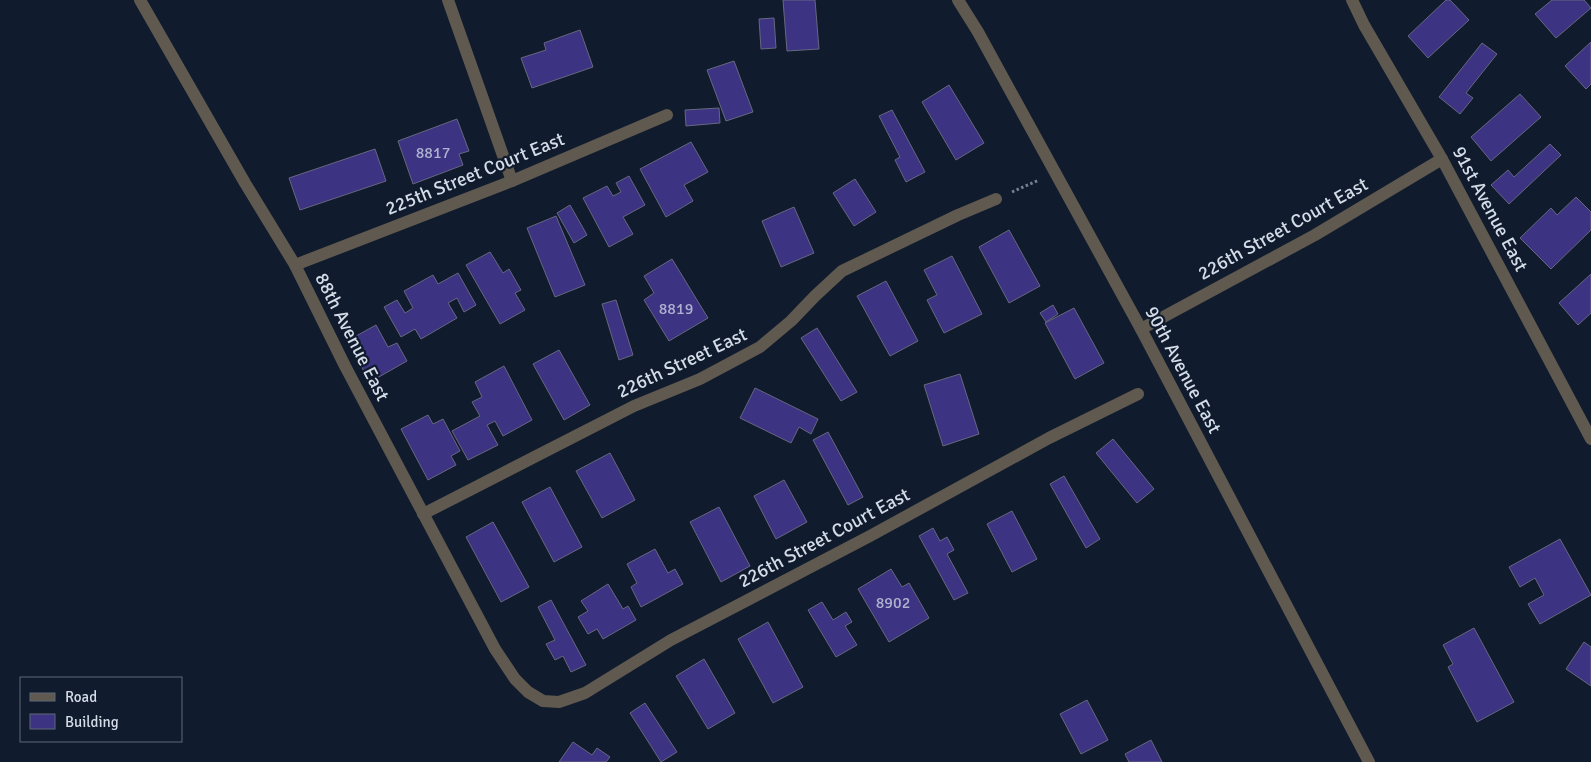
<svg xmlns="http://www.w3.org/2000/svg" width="1591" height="762" font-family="Signika,sans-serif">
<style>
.building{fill:#3c3382;stroke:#676780}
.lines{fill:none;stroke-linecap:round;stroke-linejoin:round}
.path{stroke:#77808f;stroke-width:3;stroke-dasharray:2.5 2.5;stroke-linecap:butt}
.street{stroke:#5f594f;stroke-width:12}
.labels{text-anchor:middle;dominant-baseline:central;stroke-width:4.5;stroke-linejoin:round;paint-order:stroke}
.number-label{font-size:16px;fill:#aeb2ce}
.street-label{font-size:19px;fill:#d4dce8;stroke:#101b2d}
</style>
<rect width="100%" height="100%" fill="#101b2d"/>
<!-- building -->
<g class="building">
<polygon points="783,0 815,0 819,49 787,51"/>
<polygon points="1446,0 1450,0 1469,20 1428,58 1408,36"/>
<polygon points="1552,0 1584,0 1591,8 1556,38 1535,14"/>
<polygon points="774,18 776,48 761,49 759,19"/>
<polygon points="580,30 593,67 532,88 521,58 546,50 544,43"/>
<polygon points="1591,42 1591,84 1586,89 1565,66"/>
<polygon points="1482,43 1497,54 1466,93 1473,98 1460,114 1439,97"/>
<polygon points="734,61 753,112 726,121 707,70"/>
<polygon points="949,85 984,143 956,160 922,102"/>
<polygon points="1520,94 1541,117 1491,161 1471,137"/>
<polygon points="719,108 720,123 686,126 685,110"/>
<polygon points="892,110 925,172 906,182 895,160 900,157 879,116"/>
<polygon points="457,119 469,151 459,154 463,165 413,184 398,141"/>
<polygon points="691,142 708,172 684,185 693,201 666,217 640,169"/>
<polygon points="1550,144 1561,155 1509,204 1491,185 1508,170 1514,177"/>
<polygon points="375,149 386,181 300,210 289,178"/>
<polygon points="629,176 645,205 623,217 633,234 609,247 583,198 607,186 613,196 621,192 616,183"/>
<polygon points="855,179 876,212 854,226 833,193"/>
<polygon points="1576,197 1591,212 1591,230 1551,269 1520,238 1551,208 1557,215"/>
<polygon points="570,205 587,235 574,243 557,213"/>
<polygon points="794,207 814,253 781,267 762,221"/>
<polygon points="556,216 585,285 555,297 527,228"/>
<polygon points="1009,230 1040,286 1009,303 979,247"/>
<polygon points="490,252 503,273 509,269 521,290 515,293 525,310 500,324 466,265"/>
<polygon points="952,256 982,314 944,333 927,300 937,295 924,270"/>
<polygon points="672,259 708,318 669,341 644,300 654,293 644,276"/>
<polygon points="458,273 476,305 464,312 457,298 448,303 457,318 421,339 415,329 401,337 384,307 397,300 405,313 413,308 404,291 433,275 438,284"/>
<polygon points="1591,274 1591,313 1578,325 1559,303"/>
<polygon points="886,281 918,341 890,356 857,296"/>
<polygon points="616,300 633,355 619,360 602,304"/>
<polygon points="1053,305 1058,314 1046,322 1040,313"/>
<polygon points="1074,308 1104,363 1075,379 1045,323"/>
<polygon points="376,325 388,347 397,343 407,361 370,382 347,341"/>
<polygon points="817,328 857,392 841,401 801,338"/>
<polygon points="559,350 590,405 564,420 533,364"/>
<polygon points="504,366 532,420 503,436 495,421 487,425 498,445 468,460 452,431 480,416 472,402 482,397 475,382"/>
<polygon points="960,374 979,434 943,446 924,385"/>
<polygon points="755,388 818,419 811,434 799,427 791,443 740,418"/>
<polygon points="428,415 433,424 443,419 460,451 451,456 456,465 428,480 401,429"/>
<polygon points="828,432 863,497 848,505 813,440"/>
<polygon points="1113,439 1154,489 1137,503 1096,453"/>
<polygon points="610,453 635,500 602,518 576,471"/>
<polygon points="1064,476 1100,539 1086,548 1050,484"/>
<polygon points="784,480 807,522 776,539 754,496"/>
<polygon points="550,487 582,547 554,562 522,502"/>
<polygon points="719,507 750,566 721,582 690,522"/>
<polygon points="1012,511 1037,559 1012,572 987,524"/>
<polygon points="493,522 529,587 501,602 466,537"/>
<polygon points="933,528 940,541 947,537 954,550 947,554 968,593 954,600 919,536"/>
<polygon points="1560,539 1591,595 1540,624 1528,604 1544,595 1535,578 1520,587 1509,567"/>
<polygon points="655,549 668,573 675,569 683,584 641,607 631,587 637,583 627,564"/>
<polygon points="891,569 902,587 909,583 929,618 889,642 858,589"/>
<polygon points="608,584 623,609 628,606 636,620 603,639 597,629 588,634 578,617 588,611 581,601"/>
<polygon points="551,600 586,665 571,672 563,656 555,660 546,644 555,640 538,607"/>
<polygon points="822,602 833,620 846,612 852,622 845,626 857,645 836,657 808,610"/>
<polygon points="768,622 803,687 773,703 738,639"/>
<polygon points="1474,628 1514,702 1477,722 1448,667 1453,664 1443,645"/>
<polygon points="1584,642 1591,647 1591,686 1566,669"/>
<polygon points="704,659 735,713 708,729 676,676"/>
<polygon points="1087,700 1108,740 1081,754 1060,714"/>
<polygon points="645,703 677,752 661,762 630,713"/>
<polygon points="1151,740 1162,762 1129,762 1125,754"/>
<polygon points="573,742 592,755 597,748 610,757 606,762 559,762"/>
</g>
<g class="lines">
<!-- path -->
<polyline class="path" points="1012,192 1039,180"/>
<!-- street -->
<g class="street">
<polyline points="140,0 245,183 295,265 345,366 495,649 515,679 528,692 543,701 559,702 585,693 671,640 870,536 1049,438 1138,394"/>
<polyline points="448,0 512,181"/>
<polyline points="958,0 978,32 1141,329 1369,762"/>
<polyline points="1352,0 1364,25 1442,159 1591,439"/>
<polyline points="295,265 512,181 667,115"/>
<polyline points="1141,329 1315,235 1442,159"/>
<polyline points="423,514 634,406 700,379 760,347 791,321 815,296 842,271 958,215 996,199"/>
</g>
</g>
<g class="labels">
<!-- number labels -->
<g class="number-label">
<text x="433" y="153">8817</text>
<text x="676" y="309">8819</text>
<text x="893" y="603">8902</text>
</g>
<!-- street labels -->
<g class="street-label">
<text transform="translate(475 174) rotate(-22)">225th Street Court East</text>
<text transform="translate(1490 209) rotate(62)">91st Avenue East</text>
<text transform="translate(1283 229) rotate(-29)">226th Street Court East</text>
<text transform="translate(352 337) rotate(63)">88th Avenue East</text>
<text transform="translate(682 363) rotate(-25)">226th Street East</text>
<text transform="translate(1183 370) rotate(62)">90th Avenue East</text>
<text transform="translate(824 538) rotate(-28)">226th Street Court East</text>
</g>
</g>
<!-- legend -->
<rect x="20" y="677" width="162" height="65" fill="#101b2d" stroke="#5e6878"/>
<rect x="30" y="693" width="25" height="8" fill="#5f594f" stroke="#5e6878"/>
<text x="65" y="702" font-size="15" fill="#d4dce8">Road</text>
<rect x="30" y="714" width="25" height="15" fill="#3c3382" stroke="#5e6878"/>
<text x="65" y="727" font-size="15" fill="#d4dce8">Building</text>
</svg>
